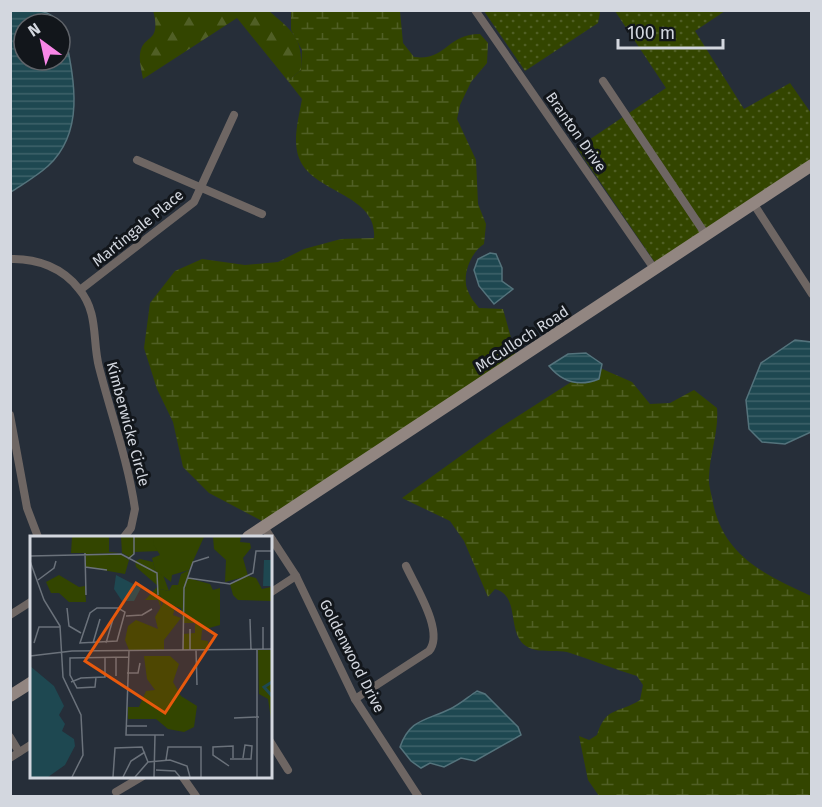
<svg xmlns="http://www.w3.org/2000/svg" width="822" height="807" font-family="'Fira Sans',sans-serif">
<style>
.grass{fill:url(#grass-dots)}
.forest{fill:url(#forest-firs)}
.wetland{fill:url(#wetland-marsh)}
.water{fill:url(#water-rules);stroke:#54737c;stroke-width:1.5}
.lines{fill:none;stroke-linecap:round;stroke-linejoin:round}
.street{stroke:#6e6663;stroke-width:8}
.secondary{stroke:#928681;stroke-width:12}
.labels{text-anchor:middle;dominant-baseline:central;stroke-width:6;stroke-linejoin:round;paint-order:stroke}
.street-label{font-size:15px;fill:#d3d7df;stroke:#12161b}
.inset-river{fill:none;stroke:#1e4851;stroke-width:3}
.inset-road{fill:none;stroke:#6b727b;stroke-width:1.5}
.view{fill:#e8590c;fill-opacity:0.15;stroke:#e8590c;stroke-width:3}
.inset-edge{fill:none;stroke:#d3d7df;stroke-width:3}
</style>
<defs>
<pattern id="grass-dots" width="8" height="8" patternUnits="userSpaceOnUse" patternTransform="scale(1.5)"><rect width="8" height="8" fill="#334500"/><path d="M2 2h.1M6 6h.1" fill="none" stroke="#505f25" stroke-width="1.8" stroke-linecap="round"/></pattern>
<pattern id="forest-firs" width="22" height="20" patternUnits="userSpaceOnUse" patternTransform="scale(1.5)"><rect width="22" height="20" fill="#334500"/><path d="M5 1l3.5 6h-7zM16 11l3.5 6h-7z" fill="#505f25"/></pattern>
<pattern id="wetland-marsh" width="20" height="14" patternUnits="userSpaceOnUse" patternTransform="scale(1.5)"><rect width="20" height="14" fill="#334500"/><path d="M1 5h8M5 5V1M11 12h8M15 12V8" fill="none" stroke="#505f25"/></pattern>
<pattern id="water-rules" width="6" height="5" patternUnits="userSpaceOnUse" patternTransform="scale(1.5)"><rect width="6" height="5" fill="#1e4851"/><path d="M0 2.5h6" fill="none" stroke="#3e626a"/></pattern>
</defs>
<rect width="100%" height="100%" fill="#262e39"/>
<!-- grass -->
<g class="grass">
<polygon points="484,11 614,11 600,12 598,23 525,71"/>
<polygon points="615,11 725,11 695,31 744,109 790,83 811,113 811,160 707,230 629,113 666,88"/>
<polygon points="623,117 701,234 656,264 577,148"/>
</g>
<!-- forest -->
<path class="forest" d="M153 10 269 11C292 31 303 37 301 70L288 81 237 18 143 79C142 72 139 62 140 54 143 33 162 45 153 10Z"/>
<!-- wetland -->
<g class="wetland">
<path d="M291 11H400L403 43 414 57C447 61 446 34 480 34L488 43 487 63 471 82 460 105 457 119 476 160 478 204 486 224 484 244C471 252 461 276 468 291 470 297 475 303 479 308L503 309 516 356 264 522 209 493 183 467 173 422 157 389 144 348 150 303 175 271 202 259 245 265 278 262 304 249 341 239 374 238C378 194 312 193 299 158 292 140 299 117 302 99L288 81 301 70 302 50 291 30Z"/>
<path d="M600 368 632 382 650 404 670 403 694 390 717 408C719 431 710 453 709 476 708 485 712 495 713 503 724 557 766 575 811 596V796H599L588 780 579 736 589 740 597 735C606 706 618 714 640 700L643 685 637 676C613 669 590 659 567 652 554 649 538 654 526 646 506 632 521 596 495 589L488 597 464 541 450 521 402 498 498 429 579 377Z"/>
</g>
<!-- water -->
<g class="water">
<path d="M11 10C29 10 49 7 60 24H24V60H60V24L64 30C73 75 87 130 48 166 37 176 23 184 11 192Z"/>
<polygon points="490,253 496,254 502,268 502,281 513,289 494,304 479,286 474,270 478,259"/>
<polygon points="795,340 811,342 811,432 785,444 762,442 749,429 746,400 761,363"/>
<path d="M586 353 602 364 599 379C579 387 563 383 549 366L568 354Z"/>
<path d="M477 691 485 694 518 727 521 735 475 761 461 758 444 767 430 763 421 768 411 761 400 747C410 719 425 721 450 709 459 705 468 697 477 691Z"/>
</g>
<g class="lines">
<!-- street -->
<g class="street">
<polyline points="475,10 655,270"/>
<polyline points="603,81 706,235"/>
<polyline points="137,160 262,214"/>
<polyline points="753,203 812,294"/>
<path d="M10 259C37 258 63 268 79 289 99 313 92 340 99 367 111 414 128 461 135 509L131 528 124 537"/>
<polyline points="80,290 194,202 234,115"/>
<polyline points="10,415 27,508 38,537"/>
<polyline points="264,527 296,576 355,699 418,796"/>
<polyline points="270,593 296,576"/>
<polyline points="10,615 32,601"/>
<path d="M355 699 429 651C445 632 415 586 406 566"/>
<polyline points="10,737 19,752"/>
<polyline points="270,741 288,770"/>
<polyline points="10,758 32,744"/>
<polyline points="182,776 196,796"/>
<polyline points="116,792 143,776"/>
</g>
<!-- secondary -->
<g class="secondary">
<polyline points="248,537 812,165"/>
<polyline points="10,696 32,682"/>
</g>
</g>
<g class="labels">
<!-- street labels -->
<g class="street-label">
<text transform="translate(576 132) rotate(55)">Branton Drive</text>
<text transform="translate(138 228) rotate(-39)">Martingale Place</text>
<text transform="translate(522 339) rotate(-33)">McCulloch Road</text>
<text transform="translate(128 424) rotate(75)">Kimberwicke Circle</text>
<text transform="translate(352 656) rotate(63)">Goldenwood Drive</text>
</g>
</g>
<!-- overview -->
<g transform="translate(30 536)">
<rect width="242" height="242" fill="#262e39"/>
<path d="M42 1H79V16L90 17H41ZM91 1H124L129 15 104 16 101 22 92 17ZM55 17 90 18 99 24 95 38 56 31ZM159 34 158 42 180 48 183 54 190 52V89L172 94 171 104 178 105V114H153V98L165 97V87H153L151 72 133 68 130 59V53L139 55 142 49H148L151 38Z" fill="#334500"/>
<path d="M110 23 123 26 125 34 133 39 139 55 130 53 131 73 128 64H115L128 50 106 31 105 25ZM228 114H241V183L238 163 229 158Z" fill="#334500"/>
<path d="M124 1H174L159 34 142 39 141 46 125 34 122 22 130 19 123 8ZM183 1H211L210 6 220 7 221 12 213 22 218 40 195 46 196 24 184 13ZM29 39 49 51 55 50 56 66H39L29 57H21L16 46ZM218 40 226 42 232 53 241 51V65L208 64 203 59 200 48ZM134 66 146 67 143 79 151 82 134 104V114H99L95 104 98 90 106 84 128 93 125 81ZM114 120H140L149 128 143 146 151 160 167 170 164 191 154 196 138 193 126 183H98V171H109L116 155 125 154 117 143Z" fill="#334500"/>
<path d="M234 24H241V50H233ZM86 39 111 52 104 65H92L84 53ZM0 130 24 150 34 170 29 179 35 188 32 195 44 203 45 210 35 229 18 241H0Z" fill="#1e4851"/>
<path class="inset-river" d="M242 146 234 151 242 160"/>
<path class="inset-road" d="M55 17 56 59M0 20 91 18 127 37 128 59M98 23 104 18V1M0 25 14 64 30 90 33 141 51 179 53 219 42 241M55 31 77 34M158 42 200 48 223 37 226 15H241M8 44 24 32 26 25M37 72 39 90 51 97M67 72H88L95 76 87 105 50 107 60 77ZM96 80 112 79 122 73M220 83 221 114M160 93V114M4 107 9 91H30M63 107 70 83M76 107 83 83M153 114 154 52 163 26 179 21M166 114 167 149M227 114V241M233 114V91M99 115 96 199H134M0 120 42 115 242 113M97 137H108L110 127M86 140V121M66 141 65 151 47 152 40 139V122L99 121M41 146 51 142 75 141V121M204 182 229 181M96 190H117M200 223H221L222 210 215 209 213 222M136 224 138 211H171V241M199 230 183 219V211L203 210V222M126 234 145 235 150 241M83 241 85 212 112 211 118 226M93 241 101 225 115 216M105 241 118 226 140 224 157 230 160 241M124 241 125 199"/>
<path class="view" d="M106 47 186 99 135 177 55 125Z"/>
<rect width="242" height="242" class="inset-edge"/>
</g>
<!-- border -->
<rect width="822" height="807" fill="none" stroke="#d3d7df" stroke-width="24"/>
<!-- north arrow -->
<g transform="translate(42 42) rotate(327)"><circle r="28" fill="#12161b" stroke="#5f6369" stroke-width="1.5"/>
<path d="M0-4.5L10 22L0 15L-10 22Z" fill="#f987e8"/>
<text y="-9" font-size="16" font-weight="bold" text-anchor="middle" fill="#d3d7df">N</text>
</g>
<!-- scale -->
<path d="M618 39v9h105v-9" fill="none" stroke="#d3d7df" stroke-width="3"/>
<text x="627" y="39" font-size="18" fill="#d3d7df" stroke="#12161b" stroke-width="4.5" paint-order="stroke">100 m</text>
</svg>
